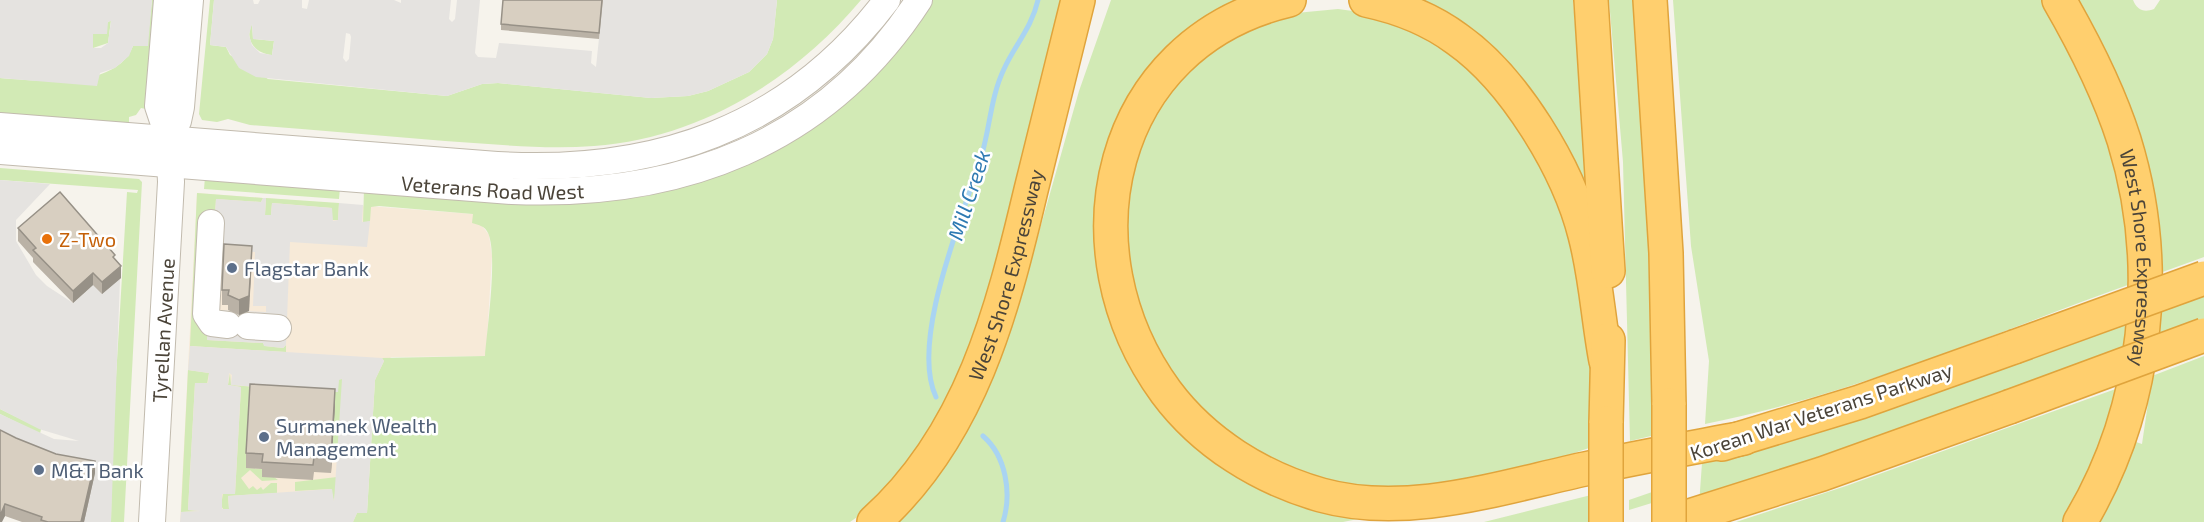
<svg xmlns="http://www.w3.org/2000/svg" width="2204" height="522" font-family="'Exo 2',sans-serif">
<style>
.commercial{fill:#f7ead8}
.green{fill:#d2eab5}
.parking{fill:#e5e3e0;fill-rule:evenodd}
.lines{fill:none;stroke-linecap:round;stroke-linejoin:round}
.stream{stroke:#a9d4f2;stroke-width:5}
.minor-casing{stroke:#c2bbae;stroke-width:28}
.highway-casing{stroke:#e0a43c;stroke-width:36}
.minor{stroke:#fff;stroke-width:26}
.highway{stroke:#ffcf6e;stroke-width:33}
.highway-bridge-casing{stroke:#e0a43c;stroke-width:36;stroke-linecap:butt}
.highway-bridge{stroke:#ffcf6e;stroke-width:33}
.wall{fill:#bab2a6}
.shaded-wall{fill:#979187}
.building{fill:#d8cfc1;stroke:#979187;stroke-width:1.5}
.food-dot{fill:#e8710a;stroke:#fff;stroke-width:2}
.service-dot{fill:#5c6f8a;stroke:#fff;stroke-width:2}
.labels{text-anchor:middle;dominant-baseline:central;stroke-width:5;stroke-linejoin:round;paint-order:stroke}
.street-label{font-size:20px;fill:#4b4439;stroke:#fff}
.food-label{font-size:20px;fill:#c56008;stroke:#fff;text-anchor:start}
.service-label{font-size:20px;fill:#4e5e75;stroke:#fff;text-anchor:start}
.water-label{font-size:21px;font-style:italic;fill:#2e7ab2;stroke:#fff}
</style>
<rect width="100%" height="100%" fill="#f6f3ec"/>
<!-- commercial -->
<polygon class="commercial" points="197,193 473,214 489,235 492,256 486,356 391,357 375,380 366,522 180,522"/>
<!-- green -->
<g class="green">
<path d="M152 0H158L146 109 141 108 136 115 129 117V123L0 114V78C37 81 117 90 133 46L147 45Z"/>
<path d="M210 0H214L210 45 226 47 230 55 268 79 447 96 482 84 498 83 651 98 688 96 708 91 749 72 767 54 773 39 777 0H861C794 80 700 138 594 146 544 150 494 144 445 141 380 136 315 130 250 125L228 119 217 122 202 120 199 114Z"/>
<path d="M933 0H1068L990 300 944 418 873 506 850 522H353L357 513H367L375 380 384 361 382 358 485 356C487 330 498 254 488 233 485 226 479 225 472 223L473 214 379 206 371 207 370 221 363 223 364 189 535 203H588L647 196 697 182 916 24Z"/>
<polygon points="1111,0 1262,0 1208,24 1103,203 1183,424 1378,515 1343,522 891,522 950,459 971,425 1017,310 1079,91"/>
<polygon points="1397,0 1573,0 1579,73 1579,96 1586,138 1591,204 1555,146"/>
<polygon points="1609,0 1635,0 1647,173 1655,435 1630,441 1623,162"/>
<path d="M1673 0H2049L2118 153 2136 282C1994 333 1853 395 1705 424L1709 361 1691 246Z"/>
<path d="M2070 0H2133C2137 10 2144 13 2154 9L2160 0H2204V257L2157 274Z"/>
<polygon points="1338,9 1375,14 1442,42 1499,98 1550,176 1589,298 1593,382 1592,447 1530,468 1386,493 1321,481 1241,444 1189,399 1149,336 1127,267 1125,200 1151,111 1209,47 1275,15"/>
<polygon points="111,20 108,43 93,48 93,33"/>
<path d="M252 24 253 39 274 41 272 55C255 54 244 39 252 24Z"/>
<polygon points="0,168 139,179 142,182 124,522 111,522 112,445 127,192 137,193 138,190 0,180"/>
<polygon points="205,177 340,188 339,199 204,189"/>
<polygon points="197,193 263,198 261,202 216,199 207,340 263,343 265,346 283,348 286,345 286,352 190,346"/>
<polygon points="266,198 339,203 338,220 332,220 332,208 272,203 271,215 265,215"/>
<polygon points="2204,293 2204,321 2154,339 2155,311"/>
<polygon points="2134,318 2132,348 1699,505 1702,463 1788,438"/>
<polygon points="2204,356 2204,522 2095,522 2130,440 2142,444 2152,376"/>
<polygon points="188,370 209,373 207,384 195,383 188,510 200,511 181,512"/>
<polygon points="230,373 231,385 269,388 246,468 263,469 278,480 262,481 250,470 241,478 249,489 253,486 257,490 261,487 263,490 271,483 277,483 277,493 228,496 229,509 224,510 221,506 223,493 235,494 241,387 228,385"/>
<polygon points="340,378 343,380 338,453 332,453 296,389"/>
<polygon points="2124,386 2069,522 1736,522 1846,486"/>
<polygon points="0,409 41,429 40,434 0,414"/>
<polygon points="337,477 334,502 331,489 295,491 295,482"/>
<polygon points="1655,491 1655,502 1629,510 1629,500"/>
<polygon points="1591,495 1591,522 1484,522"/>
</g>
<!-- parking -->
<g class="parking">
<path d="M0 0H152L148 46H133L129 56 115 68 100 73 97 86 0 78ZM111 21 108 43 101 48H93V34H107L108 22Z"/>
<path d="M214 0H253L254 4H258L260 0H302V8L307 9 309 0H394L401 3V0H451L449 19 452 22 455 19 457 0H480L475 53 478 57 496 58 499 43 513 44 592 51 591 63 596 67 603 0H777L773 39 767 54 749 72 708 91 688 96 651 98 498 83 482 84 447 96 256 77 239 68 226 47 210 45ZM252 24 253 39 274 41 272 55 260 53 252 45 249 35ZM346 33 350 34 351 37 349 59 346 62 343 58Z"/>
<polygon points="0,180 50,184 16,220 16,241 36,275 47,286 73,303 93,285 120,279 111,522 84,522 0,440 0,414 54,439 79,441 39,429 0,409"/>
<path d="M263 198H266L265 215H271L272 203 332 208 333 221 338 220 339 203 363 205 362 222 370 221 367 247 290 242 286 345 283 348 264 346 263 343 207 340 216 199 261 202ZM219 250 255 252 253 306H266V312L216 310Z"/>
<path d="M190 346 382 358 384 361 375 380 367 513H357L353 522H180L181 512 200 511 188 510 195 383H208L209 373 188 370ZM229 373 232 375 231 385 325 392H338L339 380 342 379 334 502 332 489 228 496 229 509H222V494H235L241 387 228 385Z"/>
</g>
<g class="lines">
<!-- stream -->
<g class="stream">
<path d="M936 397C909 340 965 212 982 154 990 126 991 96 1004 69 1015 45 1032 27 1038 0"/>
<path d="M983 436C1006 456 1012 493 1003 522"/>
</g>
<defs>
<g id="minor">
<path d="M0 126 497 165C655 174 789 129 887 0"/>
<polyline points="169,139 178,121 181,107 190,0"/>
<path id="s1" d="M0 151 512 191C679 198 825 145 919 0"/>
<polyline points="211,223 206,314 212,323 228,325"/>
<polyline points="248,326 278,328"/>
<path id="s2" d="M152 522 171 182 169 139 158 106 167 0"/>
</g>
<g id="highway">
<path d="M1289 0C1106 43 1062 250 1166 392 1204 443 1261 478 1321 495 1407 519 1501 487 1585 469 1638 457 1691 448 1744 438"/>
<path d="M1366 0C1399 7 1430 19 1457 39 1514 79 1568 168 1585 235 1596 276 1598 319 1606 361"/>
<polyline points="1591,0 1608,271"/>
<polyline points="1650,0 1666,253 1669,405"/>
<path id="s3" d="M2059 0C2085 45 2108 90 2124 140 2163 266 2148 408 2080 522"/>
<polyline points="1606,423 1608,340"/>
<polyline points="1722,444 1860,402 2014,347"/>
<path id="s4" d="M874 522C971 435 1002 312 1031 190 1047 127 1062 63 1078 0"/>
<polyline points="1671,522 1822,474 2009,407"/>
</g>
</defs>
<!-- minor casing -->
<use href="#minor" class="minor-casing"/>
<!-- highway casing -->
<use href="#highway" class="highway-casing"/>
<!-- minor -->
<use href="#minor" class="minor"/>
<!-- highway -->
<use href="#highway" class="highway"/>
<defs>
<g id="highway-bridge">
<polyline points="2014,347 2204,278"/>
<polyline points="2009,407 2204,335"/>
<polyline points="1606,423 1606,522"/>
<polyline points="1669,522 1669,405"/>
</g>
</defs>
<!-- highway-bridge casing -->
<use href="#highway-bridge" class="highway-bridge-casing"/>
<!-- highway-bridge -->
<use href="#highway-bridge" class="highway-bridge"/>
</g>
<!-- wall -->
<g class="wall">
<polygon points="603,0 599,39 501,30 501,24"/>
<polygon points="18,228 115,259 121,278 102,294 93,285 73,303 33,262 33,258 18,241"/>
<polygon points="252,261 249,311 239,315 228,310 228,305 222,305 222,290"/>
<polygon points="335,404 331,473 314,472 313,480 262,477 262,469 246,468 246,453"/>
<polygon points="16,438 95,473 84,522 22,522 5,516 0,522"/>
</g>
<!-- shaded-wall -->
<g class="shaded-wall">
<polygon points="252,246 249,311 239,315 239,300"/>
<polygon points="121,266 121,278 102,294 102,282"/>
<polygon points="93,273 93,285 73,303 73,291"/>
<polygon points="335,389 335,404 331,473 331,458"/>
<polygon points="95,461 95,473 84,522 81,522"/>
<polygon points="5,504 5,516 2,522 0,522 0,516"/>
</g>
<!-- building -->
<g class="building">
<polygon points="503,0 602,0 599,33 501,24"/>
<polygon points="60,192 115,255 113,257 121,266 102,282 93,273 73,291 33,250 36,248 18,228"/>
<polygon points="224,244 252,246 249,296 239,300 228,295 229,290 222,290"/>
<polygon points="250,384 335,389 331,458 314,457 313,465 262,462 263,454 246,453"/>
<polygon points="0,430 16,438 56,454 95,461 81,522 48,522 41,520 42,517 5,504 0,516"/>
</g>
<!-- markers -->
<circle class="food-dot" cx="47" cy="239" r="6"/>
<g class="service-dot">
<circle cx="232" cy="268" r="6"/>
<circle cx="264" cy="437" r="6"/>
<circle cx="39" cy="470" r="6"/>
</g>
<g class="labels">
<!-- street labels -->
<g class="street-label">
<text stroke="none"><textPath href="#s1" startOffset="494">Veterans Road West</textPath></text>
<text stroke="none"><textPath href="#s3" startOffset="274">West Shore Expressway</textPath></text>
<text stroke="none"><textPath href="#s4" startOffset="285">West Shore Expressway</textPath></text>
<text stroke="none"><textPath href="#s2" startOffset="192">Tyrellan Avenue</textPath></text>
<text transform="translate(1821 411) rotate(-18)">Korean War Veterans Parkway</text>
</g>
<!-- food labels -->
<g class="food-label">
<text x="59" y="239">Z-Two</text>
</g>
<!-- service labels -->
<g class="service-label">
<text x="244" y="268">Flagstar Bank</text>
<text x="276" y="425">Surmanek Wealth<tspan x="276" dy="23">Management</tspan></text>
<text x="51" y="470">M&amp;T Bank</text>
</g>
<!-- water labels -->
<g class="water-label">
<text transform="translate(968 195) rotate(-72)">Mill Creek</text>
</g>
</g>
</svg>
